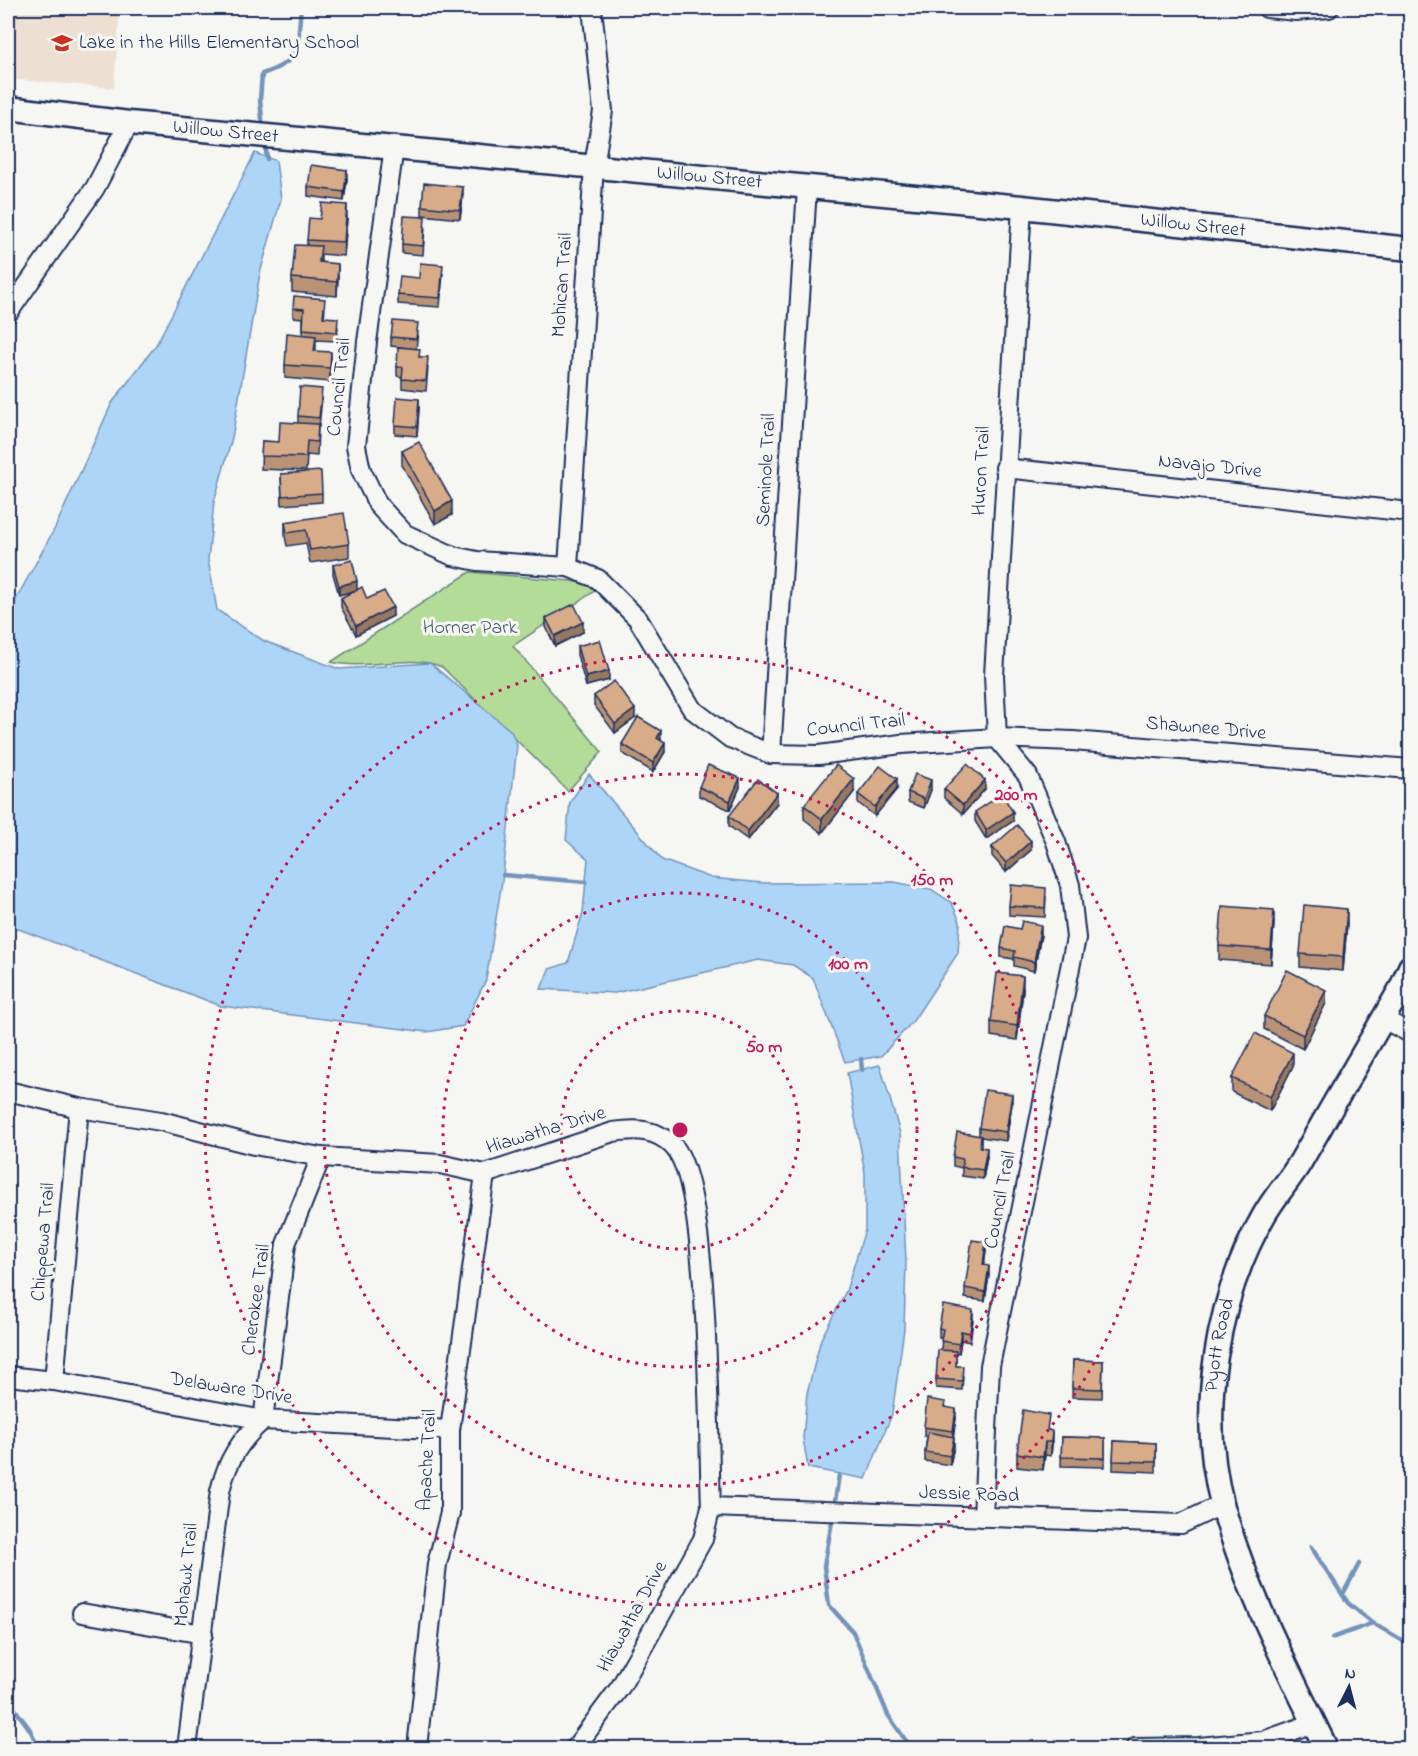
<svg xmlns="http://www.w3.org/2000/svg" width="1418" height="1756" font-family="'Indie Flower',sans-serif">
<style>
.built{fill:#ede0d2}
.green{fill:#b4dc99;stroke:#68867c;stroke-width:1.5}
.water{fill:#add5f7;stroke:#7393ba;stroke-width:1.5}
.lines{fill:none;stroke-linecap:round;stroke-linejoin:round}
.stream{stroke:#7393ba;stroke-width:4.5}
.minor-casing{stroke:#1b2f5e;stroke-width:22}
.tertiary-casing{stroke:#1b2f5e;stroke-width:27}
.minor{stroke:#f6f6f2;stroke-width:18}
.tertiary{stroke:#f6f6f2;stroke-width:22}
.wall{fill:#ba9376;stroke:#1b2f5e;stroke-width:1.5}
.shaded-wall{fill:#977860;stroke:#1b2f5e;stroke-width:1.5}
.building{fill:#d8ab89;stroke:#1b2f5e;stroke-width:1.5}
.ring{fill:none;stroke:#c2185b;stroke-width:3;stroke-dasharray:3 6}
.labels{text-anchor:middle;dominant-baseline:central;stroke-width:6;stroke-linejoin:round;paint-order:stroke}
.poi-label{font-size:20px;fill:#1b2f5e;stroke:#f6f6f2;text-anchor:start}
.street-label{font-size:20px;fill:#1b2f5e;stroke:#f6f6f2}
.park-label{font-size:20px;fill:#415a6d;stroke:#f6f6f2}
.centre{fill:#c2185b;stroke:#f6f6f2;stroke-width:3}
.ring-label{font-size:18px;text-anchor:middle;font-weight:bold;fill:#c2185b;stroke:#f6f6f2;stroke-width:6;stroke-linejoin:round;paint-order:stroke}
</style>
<rect width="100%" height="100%" fill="#f6f6f2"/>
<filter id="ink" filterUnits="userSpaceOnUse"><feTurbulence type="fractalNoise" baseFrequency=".0167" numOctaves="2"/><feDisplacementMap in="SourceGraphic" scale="12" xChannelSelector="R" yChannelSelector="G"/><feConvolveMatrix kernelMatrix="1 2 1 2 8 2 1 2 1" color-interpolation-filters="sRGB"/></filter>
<g filter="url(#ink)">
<!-- built -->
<polygon class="built" points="8,8 120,8 114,88 8,79"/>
<!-- green -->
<path class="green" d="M470 572 582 582 596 590 513 646 602 752 568 791 442 667C409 653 368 671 331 662Z"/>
<!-- water -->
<g class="water">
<polygon points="255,153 276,161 281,199 260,273 232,438 214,502 208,560 217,610 264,641 339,669 430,663 511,731 517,745 503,875 486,980 463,1026 427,1032 221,1006 8,925 8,614 55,528 112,403 156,345"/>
<polygon points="589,774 662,860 711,878 763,883 894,882 931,889 952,903 960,922 958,953 913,1021 881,1056 845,1062 813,978 793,965 758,960 615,993 541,989 549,969 568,963 583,912 588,859 566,840 570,802"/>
<polygon points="880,1065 900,1133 906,1262 904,1329 892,1414 866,1479 808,1468 803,1438 807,1393 821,1339 846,1291 865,1230 865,1173 847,1073"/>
</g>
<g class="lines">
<!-- stream -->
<g class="stream">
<path d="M263 128 260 100 262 74C305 59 296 49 301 8"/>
<polyline points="265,143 267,159"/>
<polyline points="503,875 586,882"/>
<polyline points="861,1059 862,1070"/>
<polyline points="834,1508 839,1475"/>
<polyline points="833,1516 824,1566 829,1605 853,1632 888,1715 911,1748"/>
<polyline points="1311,1547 1348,1603 1373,1623 1410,1645"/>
<polyline points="1343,1594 1359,1564"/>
<polyline points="1332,1638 1373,1623"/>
<path d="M8 1694C12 1714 35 1726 36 1748"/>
</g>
<defs>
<g id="minor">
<polyline points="1267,8 1296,11 1329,8"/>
<polyline points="394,147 367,342 356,446 361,470 378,505 405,534 453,556 477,561 568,567 598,579 638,619 692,709 730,738 771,754 819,755 901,744 997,738 1073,741 1410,769"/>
<polyline points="8,313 95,188 129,123"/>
<polyline points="1005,468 1410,512"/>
<polyline points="568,567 594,166 603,111 592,8"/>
<polyline points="997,738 994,675 1022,207"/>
<polyline points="771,754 807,188"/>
<polyline points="1383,1019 1410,1033"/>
<path d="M8 1091 79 1108 161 1121 254 1145 321 1157 440 1164 485 1174 613 1132C635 1129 656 1128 673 1146 711 1183 708 1444 711 1507L703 1539 639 1654 621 1686 575 1748"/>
<polyline points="8,1376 54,1381 263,1420 450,1430"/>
<polyline points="54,1381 79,1108"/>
<polyline points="711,1507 1181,1524 1223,1504"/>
<polyline points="983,1517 990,1366 1076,938 1070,885 1056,842 1028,776 997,738"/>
<polyline points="82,1613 203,1634"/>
<path d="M187 1748 220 1491C227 1461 240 1440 263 1420L286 1244 321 1157"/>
<polyline points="417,1748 437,1564 450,1513 450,1430 485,1174"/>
<polyline points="1135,1748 1199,1747 1263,1741 1314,1723"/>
</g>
<g id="tertiary">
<path id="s1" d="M8 108 129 123 1022 207 1410 249"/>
<path id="s2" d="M1326 1748C1288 1669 1247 1592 1223 1507 1197 1414 1216 1300 1263 1217 1274 1197 1290 1180 1301 1161 1334 1103 1368 1045 1401 988L1410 967"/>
</g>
</defs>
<!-- minor casing -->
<use href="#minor" class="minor-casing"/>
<!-- tertiary casing -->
<use href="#tertiary" class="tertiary-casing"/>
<!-- minor -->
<use href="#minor" class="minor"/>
<!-- tertiary -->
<use href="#tertiary" class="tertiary"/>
</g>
<!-- wall -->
<g class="wall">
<polygon points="347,179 344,201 308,196 308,187"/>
<polygon points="463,196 460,219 422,215 422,206"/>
<polygon points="347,218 344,256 321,254 321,262 338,277 337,296 292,292 292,278 307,245 307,240 320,219"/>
<polygon points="425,227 423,255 402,253 402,244"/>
<polygon points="443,274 440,307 398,304 398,295 419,278"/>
<polygon points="293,308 325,308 324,317 338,327 337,341 316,340 316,351 331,366 330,382 285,378 285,365 303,335 303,318 293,317"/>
<polygon points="418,332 416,349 420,357 428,367 426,391 402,388 402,377 397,376 397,367 410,348 391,346 391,337"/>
<polygon points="322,398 319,427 318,427 317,456 307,455 306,471 261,469 262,441 279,442 298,423 298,416"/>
<polygon points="419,408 417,436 395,434 395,425"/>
<polygon points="402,451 452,515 435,524 402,465"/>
<polygon points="281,474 322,493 322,502 282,505"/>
<polygon points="285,522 349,544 349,557 310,563 306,543 287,546 285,536"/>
<polygon points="333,565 367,599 393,616 356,635 341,607 341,598 356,590 339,595 333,574"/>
<polygon points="546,618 583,632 555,646 546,627"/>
<polygon points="577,646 609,680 586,686 577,655"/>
<polygon points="594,696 635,718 615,733 594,705"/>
<polygon points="661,740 665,752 653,772 622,753 622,744"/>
<polygon points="699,787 740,787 730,810 699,796"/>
<polygon points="897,789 875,816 858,803 858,794"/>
<polygon points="944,789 985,789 963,814 944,798"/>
<polygon points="931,790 924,808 908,802 908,792"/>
<polygon points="854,792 822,833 804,819 804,805"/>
<polygon points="777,803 748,840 729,826 729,816"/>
<polygon points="975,812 1013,821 986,839 975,821"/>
<polygon points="992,847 1031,850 1006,872 992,856"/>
<polygon points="1046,897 1045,917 1009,915 1009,906"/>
<polygon points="1274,923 1271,964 1219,960 1219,946"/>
<polygon points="1347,923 1343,971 1300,967 1300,954"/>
<polygon points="1041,935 1034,971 1014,966 1014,959 1001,957 1001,948"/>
<polygon points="1023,990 1017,1040 991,1036 991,1022"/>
<polygon points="1326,1003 1303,1049 1264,1029 1264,1016"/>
<polygon points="1293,1066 1270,1111 1232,1092 1232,1078"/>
<polygon points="1012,1104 1006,1141 981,1137 981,1147 987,1157 983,1179 962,1176 962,1168 953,1166 953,1157 979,1135 979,1128"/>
<polygon points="986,1251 984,1265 989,1275 985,1301 965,1298 965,1288"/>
<polygon points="973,1319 970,1342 961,1340 959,1353 956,1352 956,1366 963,1376 962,1390 936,1388 936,1379 941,1350 942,1338 939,1338 939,1328"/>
<polygon points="1073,1360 1103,1361 1102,1398 1072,1397"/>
<polygon points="946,1407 956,1418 953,1437 954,1446 950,1465 925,1461 925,1452 927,1436 924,1436 924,1427"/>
<polygon points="1049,1430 1052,1444 1051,1456 1045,1455 1043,1470 1017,1467 1017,1453"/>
<polygon points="1062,1437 1105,1438 1105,1467 1061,1466"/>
<polygon points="1114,1441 1156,1443 1156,1472 1113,1470"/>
</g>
<!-- shaded-wall -->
<g class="shaded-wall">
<polygon points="347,170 347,179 344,201 344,192"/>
<polygon points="463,187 463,196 460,219 460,210"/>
<polygon points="347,205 347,218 344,256 344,242"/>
<polygon points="338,264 338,277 337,296 337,282"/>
<polygon points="331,352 331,366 330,382 330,368"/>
<polygon points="419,399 419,408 417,436 417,427"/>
<polygon points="452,501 452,515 435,524 435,511"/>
<polygon points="357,581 357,590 339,595 339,586"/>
<polygon points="393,607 393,616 356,635 356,626"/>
<polygon points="583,622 583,632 555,646 555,636"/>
<polygon points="609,671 609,680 586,686 586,677"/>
<polygon points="635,709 635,718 615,733 615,724"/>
<polygon points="661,731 661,741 657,738"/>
<polygon points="665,743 665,752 653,772 653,763"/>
<polygon points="740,778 740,787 730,810 730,801"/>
<polygon points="854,779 854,792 822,833 822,819"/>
<polygon points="897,779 897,789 875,816 875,807"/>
<polygon points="931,780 931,790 924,808 924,799"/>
<polygon points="985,780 985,789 963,814 963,805"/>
<polygon points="777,793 777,803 748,840 748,831"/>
<polygon points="1013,812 1013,821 986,839 986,830"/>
<polygon points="1031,841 1031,850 1006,872 1006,863"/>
<polygon points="1347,909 1347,923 1343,971 1343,957"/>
<polygon points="1274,910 1274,923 1271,964 1271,950"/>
<polygon points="1041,925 1041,935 1034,971 1034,962"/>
<polygon points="1023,976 1023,990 1017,1040 1017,1026"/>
<polygon points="1326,990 1326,1003 1303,1049 1303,1035"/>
<polygon points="1293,1053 1293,1066 1270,1111 1270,1097"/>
<polygon points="1012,1094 1012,1104 1006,1141 1006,1132"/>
<polygon points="987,1148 987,1157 983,1179 983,1170"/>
<polygon points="986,1242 986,1251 983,1274 983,1265"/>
<polygon points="989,1266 989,1275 985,1301 985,1292"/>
<polygon points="973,1310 973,1319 970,1342 970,1333"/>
<polygon points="961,1331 961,1340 959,1353 959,1344"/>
<polygon points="956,1409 956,1418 953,1440 953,1431"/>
<polygon points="1052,1431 1052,1444 1051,1456 1051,1442"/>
<polygon points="954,1437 954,1446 950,1465 950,1456"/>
<polygon points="1045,1442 1045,1455 1043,1470 1043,1457"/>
</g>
<!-- building -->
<g class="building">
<polygon points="311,165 347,170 344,192 308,187"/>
<polygon points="424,183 463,187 460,210 422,206"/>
<polygon points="322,203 347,205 344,242 307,240 309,218 320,219"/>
<polygon points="404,216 425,217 423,246 402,244"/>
<polygon points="295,245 321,246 319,262 338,264 337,282 292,278"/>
<polygon points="420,263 443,265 440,298 398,295 400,276 419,278"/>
<polygon points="294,296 325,299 323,317 338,318 337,332 303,329 304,309 293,308"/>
<polygon points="393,321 418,323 416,339 391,337"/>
<polygon points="287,333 316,336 314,351 331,352 330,368 285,365"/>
<polygon points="398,347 420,349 419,357 428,357 426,381 402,379 403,367 397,367"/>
<polygon points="300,387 322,389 319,418 298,416"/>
<polygon points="397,397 419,399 417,427 395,425"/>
<polygon points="280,422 318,424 317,442 307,441 306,457 261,456 262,441 279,442"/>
<polygon points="419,442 452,501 435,511 402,451"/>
<polygon points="321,471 322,493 282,496 281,474"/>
<polygon points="344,513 349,544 310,550 306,530 287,533 285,522"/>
<polygon points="352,560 357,581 339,586 333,565"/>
<polygon points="362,587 367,599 384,591 393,607 356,626 341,598"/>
<polygon points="574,604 583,622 555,636 546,618"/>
<polygon points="600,640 609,671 586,677 577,646"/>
<polygon points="614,681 635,709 615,724 594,696"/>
<polygon points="638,717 661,731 657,738 665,743 653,763 622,744"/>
<polygon points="967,764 985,780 963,805 944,789"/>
<polygon points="708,765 740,778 730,801 699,787"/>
<polygon points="836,765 854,779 822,819 804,805"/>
<polygon points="880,766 897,779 875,807 858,794"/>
<polygon points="915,774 931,780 924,799 908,792"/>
<polygon points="758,779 777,793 748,831 729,816"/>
<polygon points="1002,794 1013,812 986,830 975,812"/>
<polygon points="1017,825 1031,841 1006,863 992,847"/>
<polygon points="1011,885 1046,888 1045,908 1009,906"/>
<polygon points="1304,905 1347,909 1343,957 1300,954"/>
<polygon points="1222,906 1274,910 1271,950 1219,946"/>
<polygon points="1022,921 1041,925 1034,962 1014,957 1015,951 1001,948 1005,926 1020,929"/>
<polygon points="1287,970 1326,990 1303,1035 1264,1016"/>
<polygon points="997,973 1023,976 1017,1026 991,1022"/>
<polygon points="1255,1033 1293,1053 1270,1097 1232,1078"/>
<polygon points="985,1090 1012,1094 1006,1132 979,1128"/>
<polygon points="957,1132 981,1136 980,1147 987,1148 983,1170 962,1167 963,1159 953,1157"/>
<polygon points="972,1240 986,1242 983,1265 989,1266 985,1292 965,1288"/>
<polygon points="943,1305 973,1310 970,1333 961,1331 959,1344 941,1341 943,1329 939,1328"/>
<polygon points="938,1350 956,1351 956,1366 963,1366 962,1381 936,1379"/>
<polygon points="1073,1360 1103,1361 1102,1389 1072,1388"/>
<polygon points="927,1399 946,1402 945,1407 956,1409 953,1431 924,1427"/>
<polygon points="1023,1410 1049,1415 1047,1430 1052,1431 1051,1442 1045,1442 1043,1457 1017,1453"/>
<polygon points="928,1432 954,1437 950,1456 925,1452"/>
<polygon points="1062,1437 1105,1438 1105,1458 1061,1457"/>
<polygon points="1114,1441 1156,1443 1156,1462 1113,1461"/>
</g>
</g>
<!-- distance rings -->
<g class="ring">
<circle cx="680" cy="1130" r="119"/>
<circle cx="680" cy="1130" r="237"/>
<circle cx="680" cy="1130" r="356"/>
<circle cx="680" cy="1130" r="475"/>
</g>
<!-- icons -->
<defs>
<symbol id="school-bare" viewBox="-9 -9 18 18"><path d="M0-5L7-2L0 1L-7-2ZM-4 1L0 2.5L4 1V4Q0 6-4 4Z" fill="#c8321e" stroke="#f6f6f2" stroke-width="2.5" paint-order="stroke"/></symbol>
</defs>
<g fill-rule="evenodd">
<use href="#school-bare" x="47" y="28" width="30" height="30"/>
</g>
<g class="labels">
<!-- poi labels -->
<g class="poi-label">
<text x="79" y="43">Lake in the Hills Elementary School</text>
</g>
<!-- street labels -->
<g class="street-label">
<text stroke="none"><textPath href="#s1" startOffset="219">Willow Street</textPath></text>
<text stroke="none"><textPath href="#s1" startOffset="705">Willow Street</textPath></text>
<text stroke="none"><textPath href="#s1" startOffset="1191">Willow Street</textPath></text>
<text transform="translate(563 285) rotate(-86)">Mohican Trail</text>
<text transform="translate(340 387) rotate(-84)">Council Trail</text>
<text transform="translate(1210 467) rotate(6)">Navajo Drive</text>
<text transform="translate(767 470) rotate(-87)">Seminole Trail</text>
<text transform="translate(982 471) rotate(-87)">Huron Trail</text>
<text transform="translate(856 726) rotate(-6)">Council Trail</text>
<text transform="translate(1206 729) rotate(5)">Shawnee Drive</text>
<text transform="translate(546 1131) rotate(-17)">Hiawatha Drive</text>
<text transform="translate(1001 1200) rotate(-79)">Council Trail</text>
<text transform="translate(44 1242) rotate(-85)">Chippewa Trail</text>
<text transform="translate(257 1300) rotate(-82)">Cherokee Trail</text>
<text stroke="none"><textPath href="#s2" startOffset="426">Pyott Road</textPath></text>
<text transform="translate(231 1389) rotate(9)">Delaware Drive</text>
<text transform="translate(428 1460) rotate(-87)">Apache Trail</text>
<text transform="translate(969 1495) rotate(2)">Jessie Road</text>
<text transform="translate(187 1575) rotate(-84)">Mohawk Trail</text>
<text transform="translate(633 1617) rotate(-61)">Hiawatha Drive</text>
</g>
<!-- park labels -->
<g class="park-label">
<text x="470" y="628">Horner Park</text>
</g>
</g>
<circle cx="680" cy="1130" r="9" class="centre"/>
<g class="ring-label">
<text x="1016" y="800">200 m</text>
<text x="932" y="885">150 m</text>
<text x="848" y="969">100 m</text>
<text x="764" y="1052">50 m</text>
</g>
<!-- margin -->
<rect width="1418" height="1756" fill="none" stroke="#f6f6f2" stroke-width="30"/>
<rect x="15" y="15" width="1388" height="1726" fill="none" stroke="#1b2f5e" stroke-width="2" filter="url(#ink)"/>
<!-- north arrow -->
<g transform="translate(1349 1687) rotate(6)" stroke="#f6f6f2" stroke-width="4.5" paint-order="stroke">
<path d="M0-4.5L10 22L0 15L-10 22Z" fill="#1b2f5e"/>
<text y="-9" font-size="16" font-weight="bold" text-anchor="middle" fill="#1b2f5e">N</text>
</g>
</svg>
